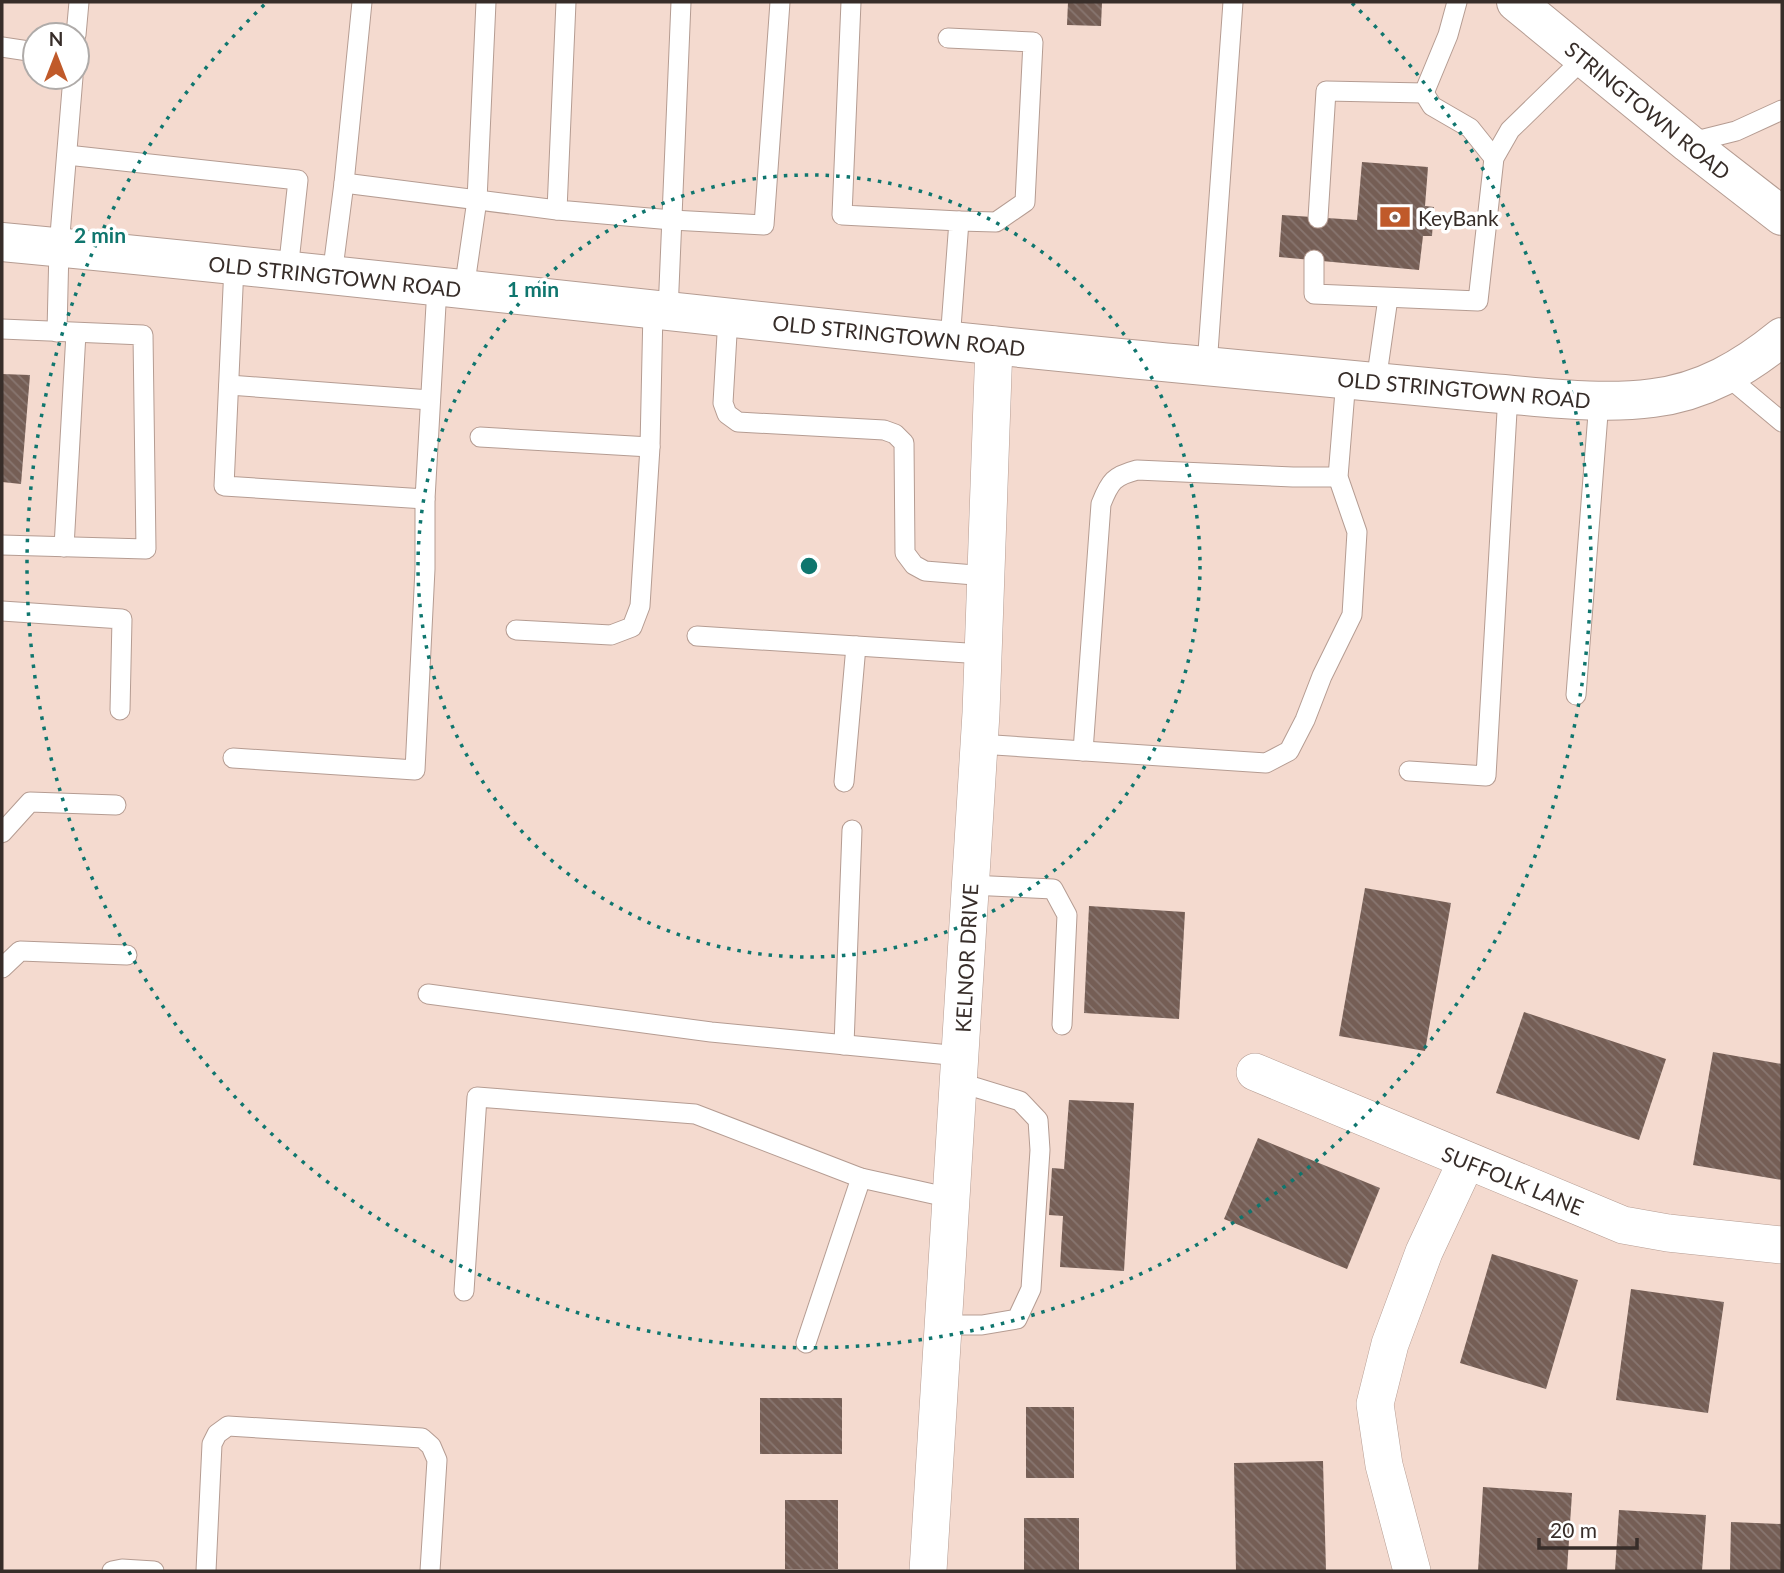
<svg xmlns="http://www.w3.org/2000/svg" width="1784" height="1573" font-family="Lato,sans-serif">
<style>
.building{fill:url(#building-back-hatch)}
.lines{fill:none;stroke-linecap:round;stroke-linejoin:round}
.lane-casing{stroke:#b59c92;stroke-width:21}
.street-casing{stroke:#b59c92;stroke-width:38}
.secondary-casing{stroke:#b59c92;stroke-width:40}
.lane{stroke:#fff;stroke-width:19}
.street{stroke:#fff;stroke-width:37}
.secondary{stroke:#fff;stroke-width:38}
.ring{fill:none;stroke:#0f766e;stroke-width:3.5;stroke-dasharray:3.5 7}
.labels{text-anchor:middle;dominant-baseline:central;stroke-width:7;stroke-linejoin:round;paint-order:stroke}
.street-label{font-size:21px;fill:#372d29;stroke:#fff}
.poi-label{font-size:21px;fill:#372d29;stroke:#fff;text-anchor:start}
.centre{fill:#0f766e;stroke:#fff;stroke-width:3.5}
.ring-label{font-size:21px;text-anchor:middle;font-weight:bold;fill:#0f766e;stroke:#fff;stroke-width:7;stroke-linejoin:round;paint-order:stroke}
</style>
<defs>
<pattern id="building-back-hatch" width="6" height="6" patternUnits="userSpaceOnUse" patternTransform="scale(1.75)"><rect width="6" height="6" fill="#755e55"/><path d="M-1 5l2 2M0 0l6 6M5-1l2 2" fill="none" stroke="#887670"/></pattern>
</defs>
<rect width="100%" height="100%" fill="#f4dacf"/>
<!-- building -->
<g class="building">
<polygon points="1068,2 1102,2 1101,26 1067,25"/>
<polygon points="1362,162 1428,167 1425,206 1434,207 1432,236 1423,236 1419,270 1279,257 1282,215 1357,220"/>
<polygon points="2,374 30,375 21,484 2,482"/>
<polygon points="1365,888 1451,903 1425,1051 1339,1036"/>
<polygon points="1089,906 1185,912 1179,1019 1084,1013"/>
<polygon points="1524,1012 1666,1059 1639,1140 1496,1093"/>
<polygon points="1713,1052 1782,1064 1782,1180 1693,1165"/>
<polygon points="1069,1100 1134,1103 1124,1271 1060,1267 1063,1216 1049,1215 1052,1168 1064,1169"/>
<polygon points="1258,1138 1380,1188 1347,1269 1224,1219"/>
<polygon points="1492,1254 1578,1280 1546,1389 1460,1363"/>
<polygon points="1631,1289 1724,1302 1708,1413 1616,1400"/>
<rect x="760" y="1398" width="82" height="56"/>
<rect x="1026" y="1407" width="48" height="71"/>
<polygon points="1323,1461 1326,1571 1236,1571 1234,1463"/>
<polygon points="1483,1487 1572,1493 1567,1571 1478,1571"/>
<rect x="785" y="1500" width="53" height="69"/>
<polygon points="1619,1510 1706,1515 1702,1571 1615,1571"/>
<rect x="1024" y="1518" width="55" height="53"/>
<polygon points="1731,1522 1782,1524 1782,1571 1730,1571"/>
</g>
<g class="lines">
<defs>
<g id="lane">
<polyline points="566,2 557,210 672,220 764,225 780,2"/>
<polyline points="851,2 842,215 959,221 950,341"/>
<polyline points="76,35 79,2"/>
<polyline points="948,38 1033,42 1025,202 996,222 959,221"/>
<polyline points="2,47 35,52"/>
<polyline points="1424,93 1432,106 1470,128 1494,158"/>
<polyline points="1424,93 1448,35 1457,2"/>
<polyline points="1688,143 1736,131 1782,110"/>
<polyline points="67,155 298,180 288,271"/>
<polyline points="344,183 557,210"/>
<polyline points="1318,218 1326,91 1424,93"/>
<polyline points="1314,260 1314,294 1478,301 1494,158 1510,130 1584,58"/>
<polyline points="234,266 224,486 425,499 437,287"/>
<polyline points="332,276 344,183 362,2"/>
<polyline points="464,290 477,200 486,2"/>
<polyline points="668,312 681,2"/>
<polyline points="728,317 723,403 727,414 738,422 884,430 895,434 904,443 905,553 914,565 925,571 987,576"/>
<polyline points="2,329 143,335 146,549 2,545"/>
<polyline points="57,332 59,247 73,77"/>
<polyline points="1207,366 1233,2"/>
<polyline points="1727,376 1782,422"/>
<polyline points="1376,382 1388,298"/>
<polyline points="229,385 430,400"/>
<polyline points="480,437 650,447"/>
<polyline points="64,547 76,333"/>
<polyline points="2,611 122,619 120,710"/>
<polyline points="516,630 611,635 632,627 640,606 650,447 653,310"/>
<polyline points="697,636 983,654"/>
<polyline points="1576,695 1599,401"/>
<polyline points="979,744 1266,763 1289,751 1305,720 1322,676 1352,615 1357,532 1338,477 1346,379"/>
<path d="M1083 751 1101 504C1110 481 1114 476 1137 470L1293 477H1338"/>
<polyline points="233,758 415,770 425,569 425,499"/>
<polyline points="1409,771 1486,776 1508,394"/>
<polyline points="844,782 856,646"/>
<polyline points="2,833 30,802 116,805"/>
<polyline points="970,885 1053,889 1067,915 1062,1025"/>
<polyline points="2,968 20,951 127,955"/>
<polyline points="428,994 711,1032 960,1056"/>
<polyline points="844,1045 852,830"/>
<polyline points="464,1291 477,1097 695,1114 861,1178 951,1198"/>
<polyline points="943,1325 982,1325 1017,1319 1031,1289 1040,1150 1038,1120 1020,1101 958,1082"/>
<polyline points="806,1343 861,1178"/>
<polyline points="112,1571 122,1569 154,1571"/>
<polyline points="206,1571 212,1444 217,1434 228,1426 422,1438 431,1446 437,1460 430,1571"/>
</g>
<g id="street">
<polyline points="1255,1072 1623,1225 1668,1233 1782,1245"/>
<polyline points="928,1571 981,713 994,345"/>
<polyline points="1412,1571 1384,1465 1375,1404 1390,1344 1424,1252 1466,1162"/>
</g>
<g id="secondary">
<polyline points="1516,2 1688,143 1782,216"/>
<path d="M2 242C396 279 789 327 1184 364 1286 373 1388 384 1490 393 1544 397 1600 405 1653 398 1703 392 1744 368 1782 337"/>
</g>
</defs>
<!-- lane casing -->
<use href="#lane" class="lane-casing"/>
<!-- street casing -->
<use href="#street" class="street-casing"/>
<!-- secondary casing -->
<use href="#secondary" class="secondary-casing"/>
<!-- lane -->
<use href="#lane" class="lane"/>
<!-- street -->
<use href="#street" class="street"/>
<!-- secondary -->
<use href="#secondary" class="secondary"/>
</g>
<!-- distance rings -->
<g class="ring">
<circle cx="809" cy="566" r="391"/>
<path d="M1352 3A782 782 0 1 1 266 3"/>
</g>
<!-- icons -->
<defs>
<symbol id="bank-bare" viewBox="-9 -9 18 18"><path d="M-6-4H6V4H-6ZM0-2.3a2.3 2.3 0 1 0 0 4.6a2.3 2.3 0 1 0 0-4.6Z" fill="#c05a2a" stroke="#fff" stroke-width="2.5" paint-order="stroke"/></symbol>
</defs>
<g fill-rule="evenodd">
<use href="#bank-bare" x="1373" y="195" width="44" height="44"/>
</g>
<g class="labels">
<!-- street labels -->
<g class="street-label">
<text transform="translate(1648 110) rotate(39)">STRINGTOWN ROAD</text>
<text transform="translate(335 276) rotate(6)">OLD STRINGTOWN ROAD</text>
<text transform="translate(899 335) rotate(6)">OLD STRINGTOWN ROAD</text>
<text transform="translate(1464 389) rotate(5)">OLD STRINGTOWN ROAD</text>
<text transform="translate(966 958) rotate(-87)">KELNOR DRIVE</text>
<text transform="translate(1513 1180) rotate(22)">SUFFOLK LANE</text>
</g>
<!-- poi labels -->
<g class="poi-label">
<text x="1418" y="217">KeyBank</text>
</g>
</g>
<circle cx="809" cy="566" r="10" class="centre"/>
<g class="ring-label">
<text x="100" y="243">2 min</text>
<text x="533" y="297">1 min</text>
</g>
<!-- border -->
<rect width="1784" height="1573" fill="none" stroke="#372d29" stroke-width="7"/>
<!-- north arrow -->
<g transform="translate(56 56)"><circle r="33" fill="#ffffff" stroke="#afaba9" stroke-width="2"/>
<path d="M0-5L12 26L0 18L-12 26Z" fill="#c05a2a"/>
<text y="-10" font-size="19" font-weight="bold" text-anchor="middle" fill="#372d29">N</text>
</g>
<!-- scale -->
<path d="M1539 1538v10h98v-10" fill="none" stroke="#372d29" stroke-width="3.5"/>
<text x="1550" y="1538" font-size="21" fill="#372d29" stroke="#ffffff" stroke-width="5" paint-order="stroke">20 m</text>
</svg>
